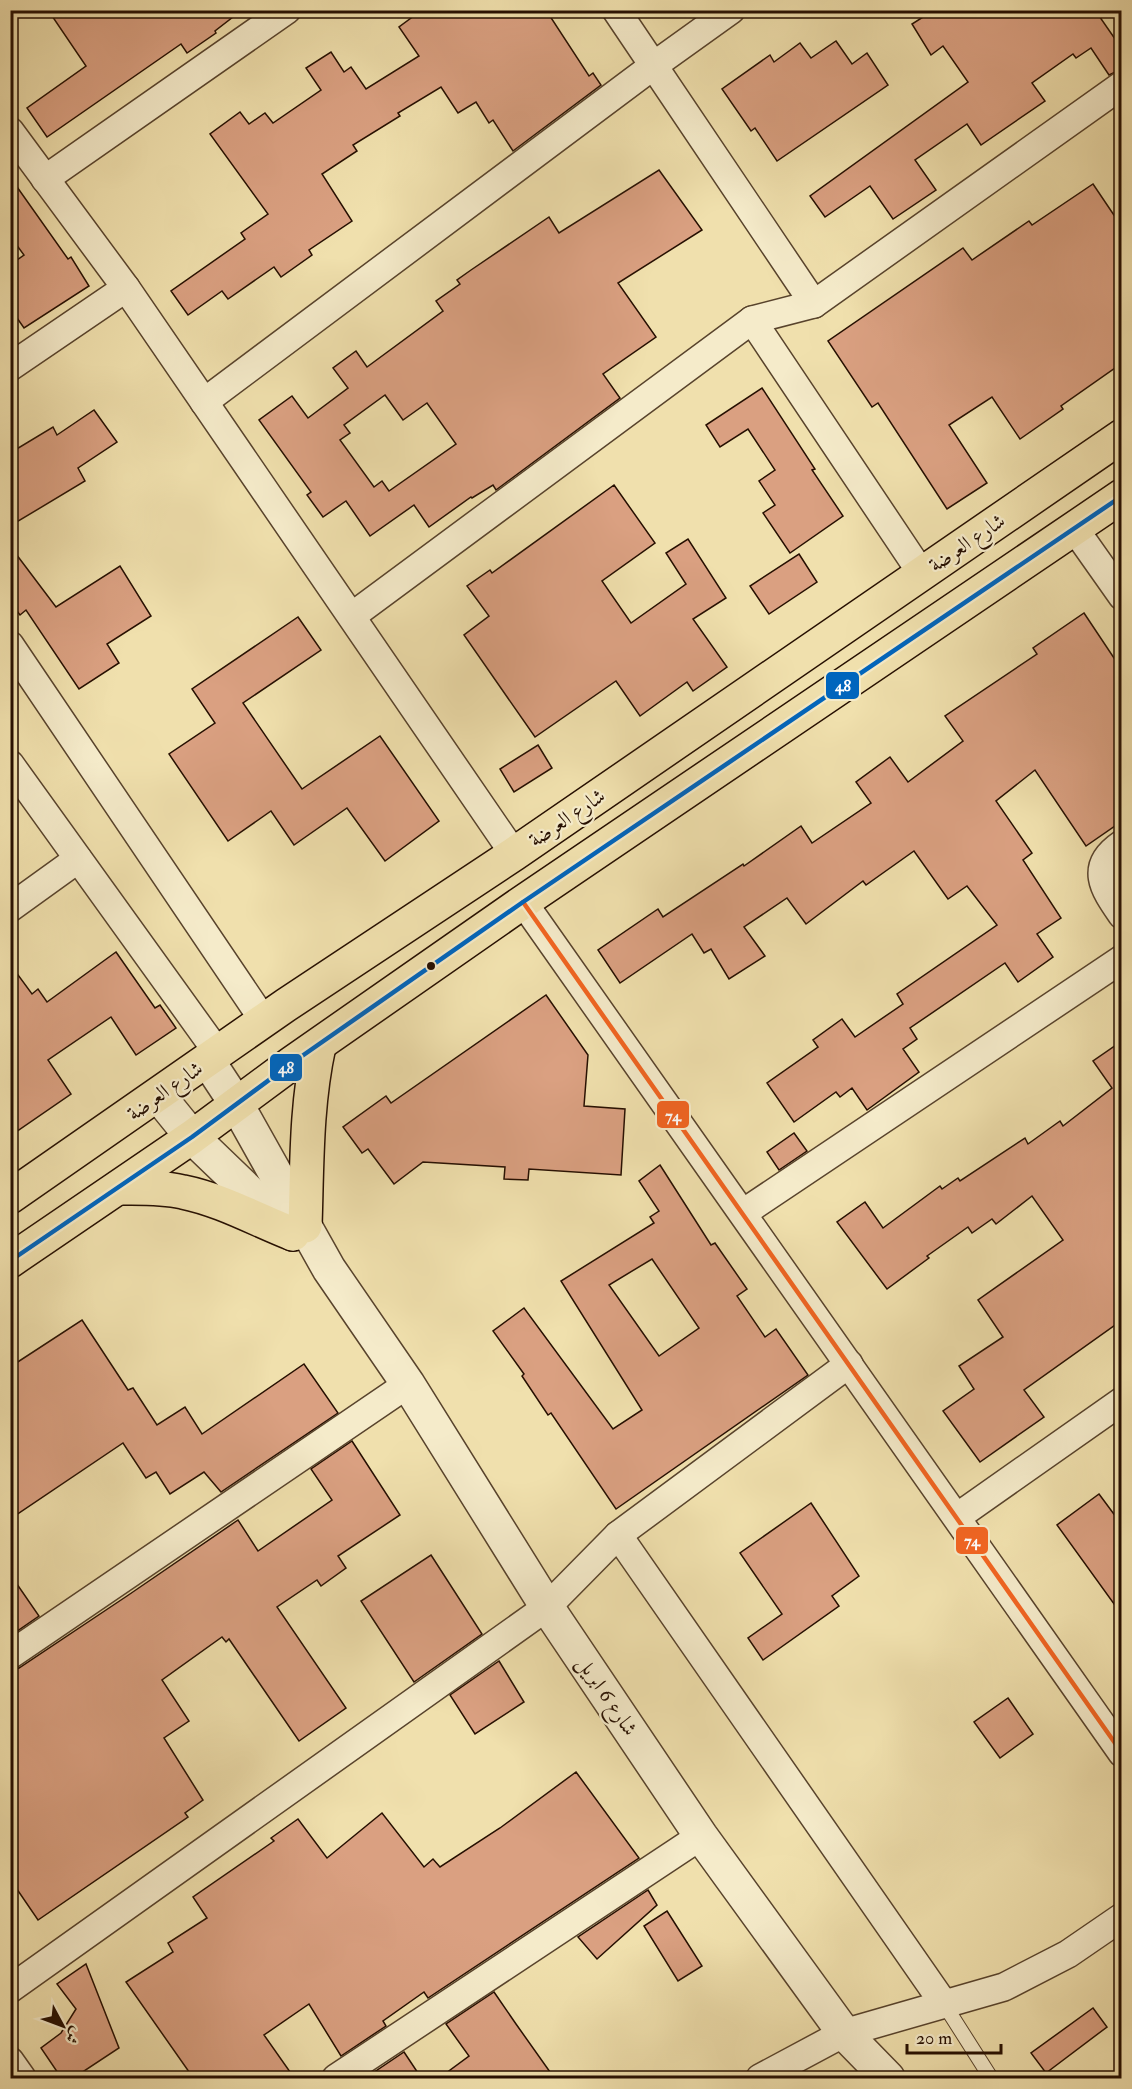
<svg xmlns="http://www.w3.org/2000/svg" width="1132" height="2089" font-family="'IM FELL Double Pica',Amiri,serif">
<style>
.building{fill:#daa081;stroke:#260f01;stroke-width:1.5;fill-rule:evenodd}
.lines{fill:none;stroke-linecap:round;stroke-linejoin:round}
.service-casing{stroke:#58432c;stroke-width:16}
.minor-casing{stroke:#58432c;stroke-width:30}
.tertiary-casing{stroke:#58432c;stroke-width:36}
.primary-casing{stroke:#260f01;stroke-width:36}
.service{stroke:#f5ebca;stroke-width:14}
.minor{stroke:#f5ebca;stroke-width:27}
.tertiary{stroke:#f5ebca;stroke-width:33}
.primary{stroke:#f0e0ad;stroke-width:33}
.bus-1-casing{stroke:#f5ebca;stroke-width:9}
.bus-2-casing{stroke:#f5ebca;stroke-width:9}
.bus-1{stroke:#f26522;stroke-width:4.5}
.bus-2{stroke:#0065bd;stroke-width:4.5}
.bus-dot{fill:#260f01;stroke:#f5ebca;stroke-width:2}
.labels{text-anchor:middle;dominant-baseline:central;stroke-width:4.5;stroke-linejoin:round;paint-order:stroke}
.street-label{font-size:21px;fill:#260f01;stroke:#f5ebca}
.line-badge{stroke:#f5ebca;stroke-width:2}
.badge-label{font-size:16px;text-anchor:middle;font-weight:bold;fill:#fff}
</style>
<rect width="100%" height="100%" fill="#f0e0ad"/>
<filter id="stains"><feTurbulence type="fractalNoise" baseFrequency=".00333" numOctaves="4"/><feColorMatrix values="0 0 0 0 .2 0 0 0 0 .09 0 0 0 0 .02 0 0 0 .5 -.17"/></filter>
<radialGradient id="worn" r=".72"><stop offset=".6" stop-color="#630" stop-opacity="0"/><stop offset="1" stop-color="#630" stop-opacity=".3"/></radialGradient>
<!-- building -->
<g class="building">
<polygon points="48,10 242,10 215,31 216,33 187,53 181,44 47,137 27,108 86,66"/>
<polygon points="422,10 546,10 589,76 593,73 601,85 513,151 493,120 489,123 476,102 458,113 441,87 398,113 400,116 353,145 357,151 322,174 352,221 309,250 312,255 281,277 274,267 228,299 222,291 188,315 171,291 245,239 241,233 268,214 210,134 240,112 249,124 265,113 273,123 321,90 306,68 331,52 344,72 351,67 366,89 419,56 399,27"/>
<polygon points="934,10 1095,10 1122,49 1122,69 1109,75 1091,48 1076,58 1073,54 1032,83 1045,101 981,145 967,124 915,160 936,190 893,219 870,186 825,217 810,196 968,82 943,46 931,55 912,24"/>
<polygon points="836,41 852,64 867,53 888,85 777,161 755,128 751,131 722,89 770,55 774,62 800,43 811,58"/>
<path d="M659 170 702 230 618 283 656 337 603 374 620 398 496 490 493 485 472 498 471 497 429 527 414 505 370 536 346 501 323 517 307 495 311 492 259 420 292 396 308 418 348 388 333 368 356 351 367 367 443 311 436 301 460 284 457 280 471 270 549 217 559 233ZM385 395 403 420 427 403 456 444 389 491 382 481 374 487 340 440 350 433 344 425Z"/>
<polygon points="10,177 68,259 71,257 89,286 24,328 10,308 10,265 24,255 10,236"/>
<polygon points="1093,184 1122,227 1122,363 1061,406 1063,409 1020,439 992,397 949,425 987,483 947,509 878,403 872,407 828,341 963,248 972,260 1029,221 1032,225"/>
<polygon points="762,388 815,469 812,470 843,516 790,553 763,513 775,505 759,481 775,470 748,429 720,447 706,425"/>
<polygon points="94,410 117,442 78,468 85,481 10,526 10,453 53,427 57,435"/>
<polygon points="614,485 655,543 602,581 631,623 686,584 666,553 688,539 726,598 693,619 727,667 693,691 687,682 640,716 616,681 535,737 464,635 489,616 467,586 490,570 492,573"/>
<polygon points="10,546 56,607 120,566 151,616 107,644 119,663 79,689 26,610 20,615 10,602"/>
<polygon points="799,554 817,582 769,614 750,586"/>
<polygon points="1084,613 1122,670 1122,821 1086,846 1035,770 996,801 1032,853 1023,860 1061,918 1037,934 1053,957 1018,982 1005,963 910,1028 917,1039 903,1049 919,1072 867,1110 852,1088 840,1097 836,1092 794,1122 767,1083 818,1047 813,1040 842,1019 855,1037 903,1004 897,994 997,925 967,886 948,899 914,851 866,885 863,881 806,924 787,898 744,927 765,956 729,979 711,949 704,953 692,934 620,983 598,950 658,909 663,917 743,864 744,866 801,826 812,843 871,803 856,782 890,757 908,782 963,741 945,716 1037,654 1033,648"/>
<polygon points="298,617 321,650 243,703 302,789 380,736 439,821 385,861 347,808 294,845 271,811 228,841 169,754 215,723 192,689"/>
<polygon points="538,745 552,768 514,792 500,769"/>
<polygon points="116,952 155,1008 160,1005 176,1028 136,1055 111,1017 48,1060 71,1094 10,1136 10,964 32,994 38,989 47,1002"/>
<polygon points="546,995 588,1055 584,1106 625,1109 621,1175 529,1169 528,1180 504,1179 505,1167 423,1162 394,1184 368,1149 362,1153 343,1127 386,1096 391,1103"/>
<polygon points="1122,1041 1122,1320 1024,1390 1044,1417 980,1462 943,1411 974,1389 959,1366 1003,1337 978,1300 1063,1240 1032,1196 996,1224 992,1219 972,1233 968,1227 927,1256 929,1258 887,1289 837,1222 865,1202 883,1228 940,1186 942,1189 958,1178 960,1181 1025,1138 1028,1144 1060,1121 1063,1126 1112,1088 1093,1061"/>
<polygon points="794,1133 807,1151 779,1170 767,1152"/>
<path d="M660 1165 711 1245 715 1243 747 1289 737 1296 765 1337 776 1329 808 1375 616 1509 551 1413 548 1415 522 1376 524 1374 493 1331 524 1308 613 1429 642 1410 561 1281 654 1223 650 1217 659 1211 639 1181ZM652 1259 699 1328 659 1356 609 1285Z"/>
<polygon points="82,1320 128,1390 133,1388 157,1425 185,1407 202,1434 304,1364 338,1413 221,1492 204,1472 170,1494 156,1472 146,1478 123,1443 10,1519 10,1367"/>
<polygon points="352,1441 400,1515 338,1556 346,1568 321,1586 317,1580 277,1607 346,1708 299,1741 229,1639 226,1642 222,1637 162,1680 189,1721 164,1738 203,1800 185,1813 188,1817 38,1920 10,1879 10,1671 19,1668 127,1596 238,1520 258,1551 332,1500 311,1469"/>
<polygon points="1099,1494 1122,1525 1122,1615 1057,1525"/>
<polygon points="811,1503 859,1576 832,1596 839,1606 763,1660 748,1638 782,1614 740,1553"/>
<polygon points="431,1555 482,1634 414,1682 361,1601"/>
<polygon points="10,1574 39,1616 10,1636"/>
<polygon points="499,1661 524,1702 475,1734 450,1695"/>
<polygon points="1008,1698 1033,1734 1000,1758 974,1722"/>
<polygon points="576,1772 639,1858 428,1998 424,1992 383,2021 386,2026 341,2056 309,2004 264,2035 295,2079 194,2079 126,1982 173,1952 168,1943 207,1918 193,1897 274,1841 271,1838 298,1819 327,1858 382,1813 424,1867 433,1859 440,1867 500,1828"/>
<polygon points="648,1890 657,1905 597,1959 578,1937"/>
<polygon points="667,1911 702,1966 678,1981 644,1926"/>
<polygon points="86,1964 119,2048 72,2079 62,2079 41,2048 61,2033 76,2009 57,1984"/>
<polygon points="494,1992 516,2024 555,2079 438,2079 469,2056 446,2024"/>
<polygon points="1093,2008 1107,2027 1046,2073 1031,2053"/>
<polygon points="404,2052 422,2079 364,2079"/>
</g>
<g class="lines">
<defs>
<polyline id="service" points="944,2004 991,2078"/>
<g id="minor">
<polyline points="616,10 814,304"/>
<polyline points="10,131 126,288 514,854"/>
<polyline points="45,179 287,10"/>
<polyline points="752,320 922,574"/>
<polyline points="10,367 126,288"/>
<polyline points="204,402 653,66 731,10"/>
<polyline points="1074,528 1122,596"/>
<polyline points="352,616 752,320 814,304 1122,85"/>
<polyline points="10,645 264,1021"/>
<polyline points="10,764 218,1053"/>
<path d="M1122 844C1088 867 1104 889 1122 915"/>
<polyline points="523,902 1122,1753"/>
<polyline points="10,908 78,859"/>
<polyline points="743,1213 1122,959"/>
<polyline points="957,1517 1122,1401"/>
<polyline points="618,1535 944,2004"/>
<polyline points="10,1655 408,1384"/>
<polyline points="10,1989 547,1607 618,1535 849,1364"/>
<polyline points="10,2061 22,2078"/>
<polyline points="336,2078 701,1836"/>
<polyline points="760,2078 844,2033 1004,1987 1068,1954 1122,1917"/>
</g>
<g id="tertiary">
<polyline points="208,1061 237,1105 329,1269 408,1384 547,1607 701,1836 844,2033 888,2078"/>
<polyline points="158,1095 192,1137 293,1234"/>
</g>
<g id="primary">
<path d="M118 1188C139 1188 162 1187 183 1192 222 1200 257 1220 293 1234"/>
<polyline points="10,1197 286,1005 514,854 1122,436"/>
<path d="M305 1226C307 1165 306 1105 319 1046"/>
<polyline points="10,1261 192,1137 292,1063 523,902 1122,496"/>
</g>
</defs>
<!-- service casing -->
<use href="#service" class="service-casing"/>
<!-- minor casing -->
<use href="#minor" class="minor-casing"/>
<!-- tertiary casing -->
<use href="#tertiary" class="tertiary-casing"/>
<!-- primary casing -->
<use href="#primary" class="primary-casing"/>
<!-- service -->
<use href="#service" class="service"/>
<!-- minor -->
<use href="#minor" class="minor"/>
<!-- tertiary -->
<use href="#tertiary" class="tertiary"/>
<!-- primary -->
<use href="#primary" class="primary"/>
<defs>
<polyline id="bus-1" points="523,902 1122,1753"/>
<polyline id="bus-2" points="10,1261 192,1137 292,1063 523,902 1122,496"/>
</defs>
<!-- bus-1 casing -->
<use href="#bus-1" class="bus-1-casing"/>
<!-- bus-2 casing -->
<use href="#bus-2" class="bus-2-casing"/>
<!-- bus-1 -->
<use href="#bus-1" class="bus-1"/>
<!-- bus-2 -->
<use href="#bus-2" class="bus-2"/>
</g>
<!-- markers -->
<circle class="bus-dot" cx="431" cy="966" r="5"/>
<g class="labels">
<!-- street labels -->
<g class="street-label">
<text transform="translate(967 543) rotate(-34)">شارع العرضة</text>
<text transform="translate(567 818) rotate(-34)">شارع العرضة</text>
<text transform="translate(165 1091) rotate(-35)">شارع العرضة</text>
<text transform="translate(607 1696) rotate(56)">شارع 6 ابريل</text>
</g>
</g>
<g class="line-badge">
<rect x="825" y="671" width="35" height="29" rx="6" fill="#0065bd"/>
<rect x="269" y="1053" width="34" height="29" rx="6" fill="#0065bd"/>
<rect x="656" y="1100" width="34" height="29" rx="6" fill="#f26522"/>
<rect x="955" y="1526" width="34" height="29" rx="6" fill="#f26522"/>
</g>
<g class="badge-label">
<text x="843" y="691">48</text>
<text x="286" y="1073">48</text>
<text x="673" y="1121">74</text>
<text x="972" y="1546">74</text>
</g>
<!-- margin -->
<rect width="1132" height="2089" fill="none" stroke="#f0e0ad" stroke-width="36"/>
<rect x="12" y="12" width="1108" height="2065" fill="none" stroke="#260f01" stroke-width="3"/>
<rect x="18" y="18" width="1096" height="2053" fill="none" stroke="#260f01" stroke-width="1.5"/>
<!-- north arrow -->
<g transform="translate(63 2026) rotate(131)" stroke="#f5ebca" stroke-width="4.5" paint-order="stroke">
<path d="M0-4.5L10 22L0 15L-10 22Z" fill="#260f01"/>
<text y="-9" font-size="16" font-weight="bold" text-anchor="middle" fill="#260f01">ش</text>
</g>
<!-- scale -->
<path d="M907 2044v9h94v-9" fill="none" stroke="#260f01" stroke-width="3"/>
<text x="916" y="2044" font-size="18" fill="#260f01" stroke="#f5ebca" stroke-width="4.5" paint-order="stroke">20 m</text>
<rect width="100%" height="100%" filter="url(#stains)"/>
<rect width="100%" height="100%" fill="url(#worn)"/>
</svg>
